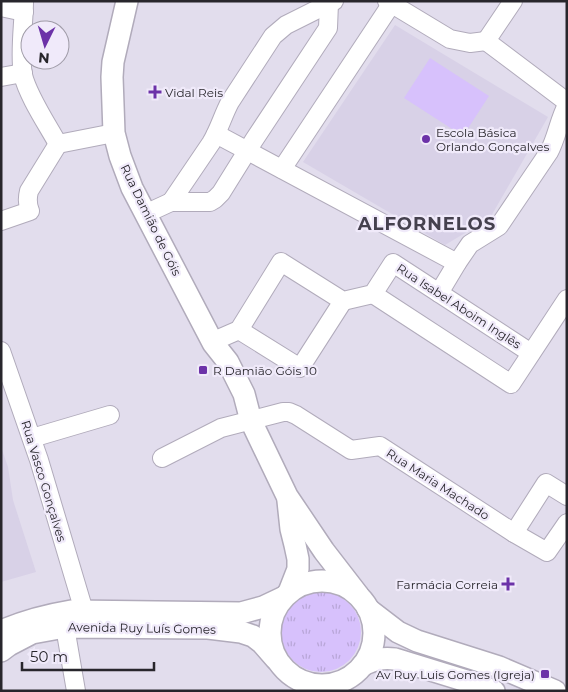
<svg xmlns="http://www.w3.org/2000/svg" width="568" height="692" font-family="Montserrat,sans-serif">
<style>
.built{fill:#d8d1e7}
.grass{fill:url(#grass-tufts)}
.garden{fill:#d7c1fc}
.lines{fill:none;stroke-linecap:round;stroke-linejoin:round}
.minor-casing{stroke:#b1abbb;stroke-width:20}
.tertiary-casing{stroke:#b1abbb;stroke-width:24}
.minor{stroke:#fff;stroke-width:18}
.tertiary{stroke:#fff;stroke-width:21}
.poi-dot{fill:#6c32a8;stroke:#f0eafa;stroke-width:2}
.labels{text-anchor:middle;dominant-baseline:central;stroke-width:4.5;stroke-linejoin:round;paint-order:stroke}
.poi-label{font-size:12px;fill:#28262c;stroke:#f0eafa;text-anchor:start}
.street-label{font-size:12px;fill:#28262c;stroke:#f0eafa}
.district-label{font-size:18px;font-weight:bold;letter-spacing:1px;fill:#45414e;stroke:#f0eafa}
</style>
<defs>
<pattern id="grass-tufts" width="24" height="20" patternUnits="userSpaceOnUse" patternTransform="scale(1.25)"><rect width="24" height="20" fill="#d7c1fc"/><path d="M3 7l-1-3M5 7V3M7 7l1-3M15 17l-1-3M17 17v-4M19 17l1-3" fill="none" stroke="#b9a6d8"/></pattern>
</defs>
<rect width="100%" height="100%" fill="#e2dded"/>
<!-- built -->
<g class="built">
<polygon points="395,25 548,117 490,218 445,245 303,162"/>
<polygon points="1,447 8,467 13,500 36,572 1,582"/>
</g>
<!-- grass -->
<circle class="grass" cx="321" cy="632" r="40"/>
<!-- garden -->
<polygon class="garden" points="430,58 489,96 463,136 404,98"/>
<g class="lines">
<defs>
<g id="minor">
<path d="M24 1C24 23 19 54 23 75 28 96 47 124 58 144"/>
<polyline points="387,1 450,39 470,43 486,41"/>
<polyline points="513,1 486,41 567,102"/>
<polyline points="1,7 24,12"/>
<polyline points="1,77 23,73"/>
<polyline points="216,134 457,263"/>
<polyline points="58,144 114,133"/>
<polyline points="282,169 392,3"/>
<path d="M171 202 211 143C219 130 223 115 230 102L273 36 286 25 334 1"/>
<polyline points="145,214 171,202 210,202 215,199 221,193 254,140 328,28 329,3"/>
<path d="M1 221 30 211C27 204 27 199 29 191L58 144"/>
<path d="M439 293 457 263 470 244 499 226 549 152C557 137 559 120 567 105"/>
<polyline points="373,294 511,384 567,299"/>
<polyline points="239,330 300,368 343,301"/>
<polyline points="213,343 216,340 239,330 281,262 343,301 373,294 393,263 531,353"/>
<polyline points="1,351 39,460 84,611"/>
<polyline points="32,438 110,415"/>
<polyline points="162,458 221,428 283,412 289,412 296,415 351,450 380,446 514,533 547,552 567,523"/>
<polyline points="514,533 546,483 567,496"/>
<polyline points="65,627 76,691"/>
</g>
<g id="tertiary">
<polyline points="127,1 113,62 112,77 114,133 120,156 132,188 213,343 228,362 244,394 251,421 287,496 324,551 358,595"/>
<polyline points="288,501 291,529 295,545 298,559 298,569 289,592"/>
<circle cx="322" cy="633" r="52"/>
<polyline points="368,609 398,632 417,641 499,667 555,691"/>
<path d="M1 631C24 621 47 615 71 611L241 613 263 607 282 598"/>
<polyline points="1,651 9,645 32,633 65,627 208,628 241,632 253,636 262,643 276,659"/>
<path d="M363 665C374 660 382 657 395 659L473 683 494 691"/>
</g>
</defs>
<!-- minor casing -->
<use href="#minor" class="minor-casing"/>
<!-- tertiary casing -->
<use href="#tertiary" class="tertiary-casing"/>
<!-- minor -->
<use href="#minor" class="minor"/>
<!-- tertiary -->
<use href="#tertiary" class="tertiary"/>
</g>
<!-- markers -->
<g class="poi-dot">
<path d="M152.5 84.5h5v5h5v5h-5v5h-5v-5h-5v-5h5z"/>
<circle cx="426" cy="139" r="5"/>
<rect x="198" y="365" width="10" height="10" rx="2.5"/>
<path d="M505.5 576.5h5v5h5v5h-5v5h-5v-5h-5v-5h5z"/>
<rect x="540" y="669" width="10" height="10" rx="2.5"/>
</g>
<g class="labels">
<!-- poi labels -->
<g class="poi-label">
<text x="165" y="92">Vidal Reis</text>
<text x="436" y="132">Escola Básica<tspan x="436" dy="14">Orlando Gonçalves</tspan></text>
<text x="213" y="370">R Damião Góis 10</text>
<text x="498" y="584" text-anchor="end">Farmácia Correia</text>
<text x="535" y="674" text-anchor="end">Av Ruy Luis Gomes (Igreja)</text>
</g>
<!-- street labels -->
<g class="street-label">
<text transform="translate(151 220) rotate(64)">Rua Damião de Góis</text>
<text transform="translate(459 306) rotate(33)">Rua Isabel Aboim Inglês</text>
<text transform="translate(44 481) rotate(73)">Rua Vasco Gonçalves</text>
<text transform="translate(438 484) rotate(33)">Rua Maria Machado</text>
<text transform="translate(142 628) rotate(1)">Avenida Ruy Luís Gomes</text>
</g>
<!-- district labels -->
<g class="district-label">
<text x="427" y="224">ALFORNELOS</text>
</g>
</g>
<!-- border -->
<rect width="568" height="692" fill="none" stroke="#28262c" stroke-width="5"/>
<!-- north arrow -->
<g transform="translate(45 45) rotate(185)"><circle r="24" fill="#f0eafa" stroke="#a09ca8"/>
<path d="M0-4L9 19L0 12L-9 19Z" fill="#6c32a8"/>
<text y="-8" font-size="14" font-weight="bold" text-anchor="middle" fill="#28262c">N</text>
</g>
<!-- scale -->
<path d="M22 662v8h132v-8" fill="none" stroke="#28262c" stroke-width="2.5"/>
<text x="30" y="662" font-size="15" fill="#28262c" stroke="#f0eafa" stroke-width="4" paint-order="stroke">50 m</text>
</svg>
